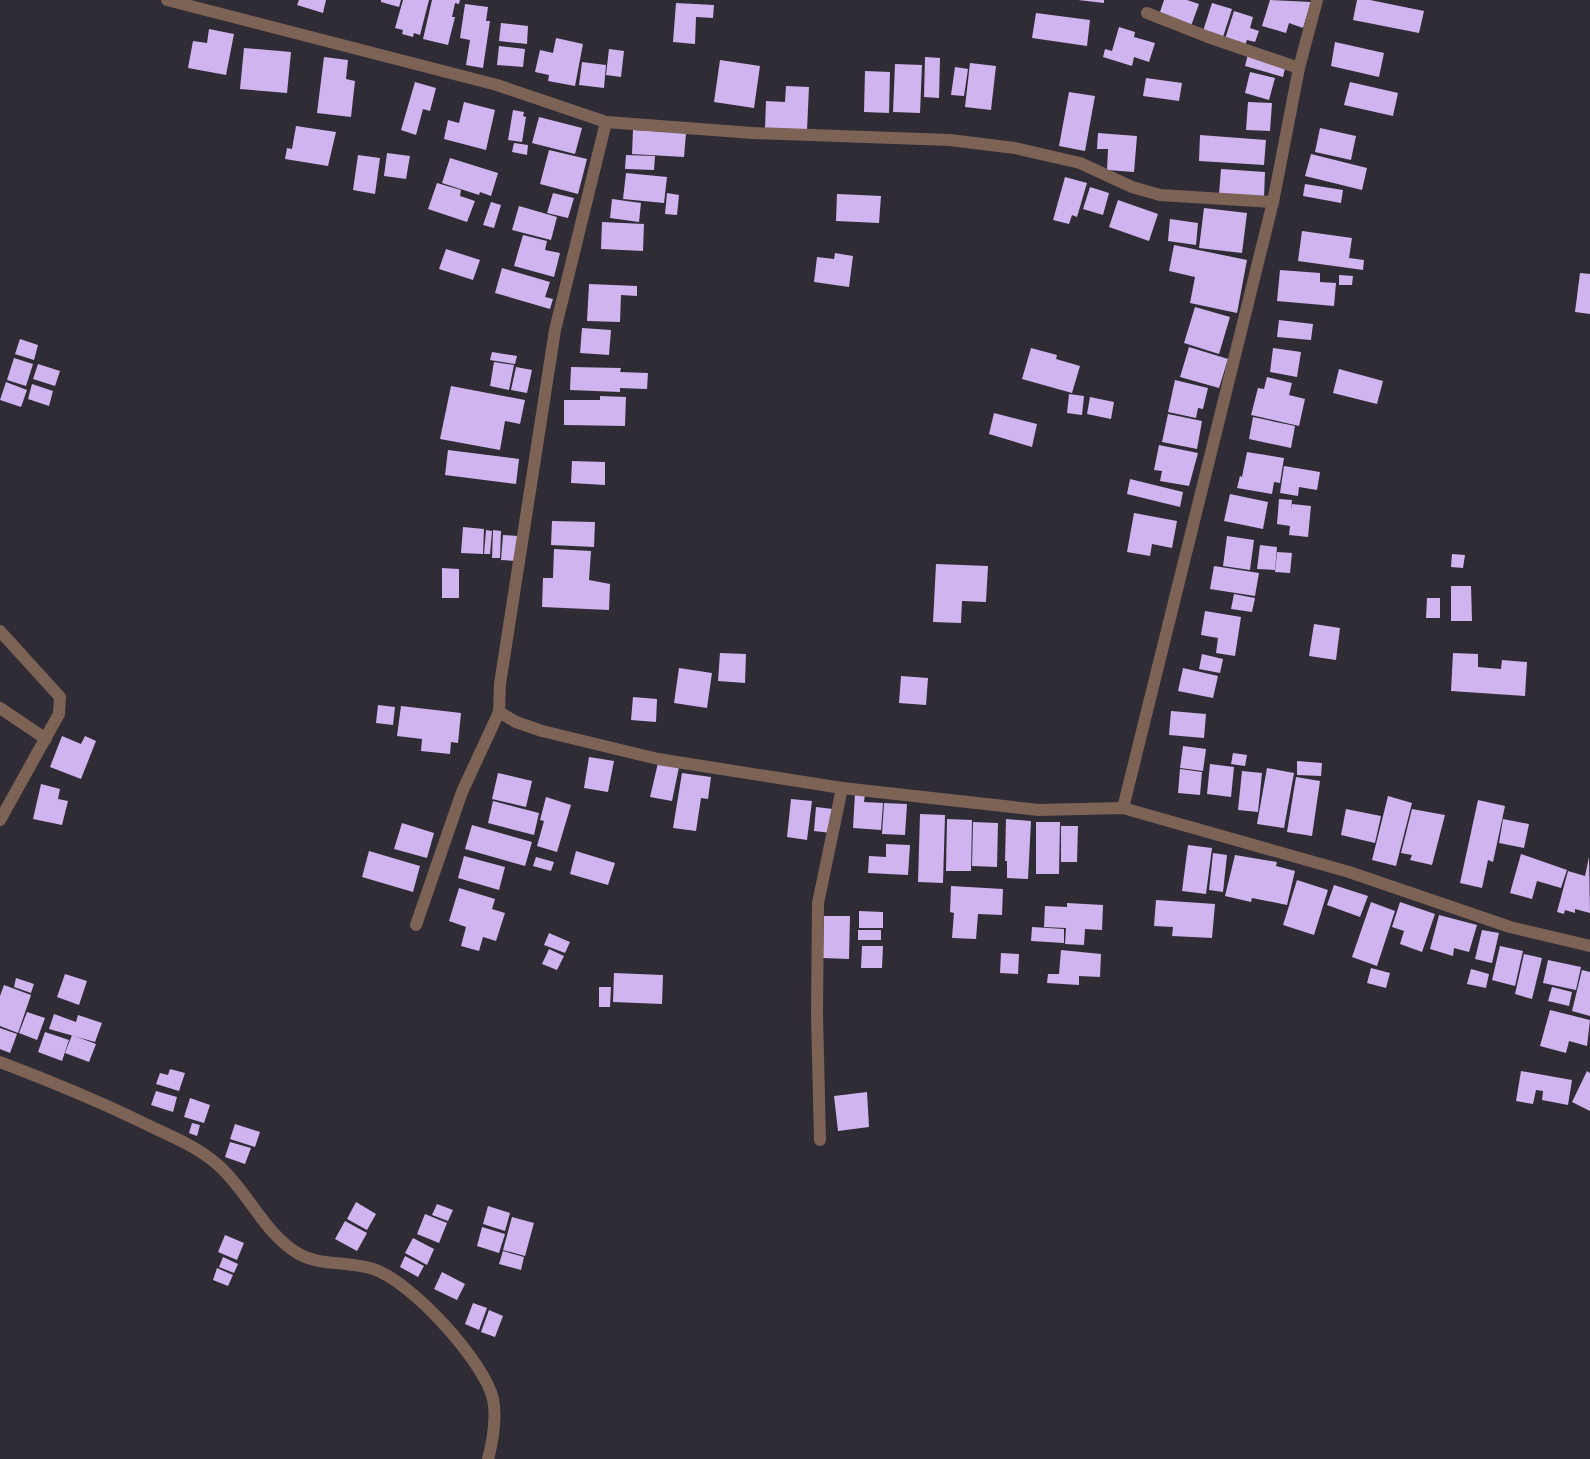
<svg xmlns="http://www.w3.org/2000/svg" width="1590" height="1459" font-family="'Nunito Sans',sans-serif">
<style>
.building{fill:#cfb4ef}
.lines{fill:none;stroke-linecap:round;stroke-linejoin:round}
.minor{stroke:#7d6356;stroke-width:12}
</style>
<rect width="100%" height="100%" fill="#302c35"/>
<!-- building -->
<g class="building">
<polygon points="299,0 326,0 323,13 297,5"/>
<polygon points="381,0 401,0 399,7 381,2"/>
<polygon points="403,0 429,0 420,35 414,33 413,37 402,34 403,30 395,28"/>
<polygon points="432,0 460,0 459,4 455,3 452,17 455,17 448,45 423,39"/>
<polygon points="1078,0 1104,0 1104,3"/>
<polygon points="1164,0 1187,0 1199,4 1191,26 1159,15"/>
<polygon points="1270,0 1311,2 1303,28 1289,23 1286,33 1262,26"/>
<polygon points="1357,0 1370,0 1424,11 1419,33 1353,20"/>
<polygon points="676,3 714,5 713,18 696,17 695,44 673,42"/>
<polygon points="1212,3 1232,9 1223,37 1203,31"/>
<polygon points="465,4 488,7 486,21 490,21 483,68 466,65 470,40 460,38"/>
<polygon points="1234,11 1253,17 1250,28 1259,31 1255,42 1247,40 1245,45 1225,39"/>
<polygon points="1036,13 1090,20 1087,46 1032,38"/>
<polygon points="501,23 528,26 527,44 499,41"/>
<polygon points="1119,27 1135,32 1134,37 1155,43 1149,62 1134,57 1132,66 1103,57 1105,49 1112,51"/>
<polygon points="209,29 234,34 226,75 188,68 193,41 207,43"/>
<polygon points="556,38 583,44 575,86 548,81 549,75 535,72 540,50 553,53"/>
<polygon points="1335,42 1384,53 1379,77 1331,66"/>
<polygon points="499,46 525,49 523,67 497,65"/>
<polygon points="244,48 291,52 287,93 240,89"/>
<polygon points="609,49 624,51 621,77 606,75"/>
<polygon points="1248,54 1286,64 1283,77 1245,66"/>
<polygon points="324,57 348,60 346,79 355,81 351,117 317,113"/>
<polygon points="925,57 940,58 939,98 924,97"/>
<polygon points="720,60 760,66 754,108 714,102"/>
<polygon points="582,62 606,65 604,88 579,85"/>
<polygon points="970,63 996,66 991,110 965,107"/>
<polygon points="895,64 922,65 920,113 893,112"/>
<polygon points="955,67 968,69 964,96 951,95"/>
<polygon points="865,71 890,72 889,113 864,112"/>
<polygon points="1250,72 1275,78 1269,100 1245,93"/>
<polygon points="1146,78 1182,83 1179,101 1143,96"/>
<polygon points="415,82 436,88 430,111 423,109 416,135 401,130"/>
<polygon points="1350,82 1398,93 1393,116 1344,105"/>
<polygon points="786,86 809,87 807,130 765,128 766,101 785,102"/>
<polygon points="1069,92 1095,96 1085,151 1059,146"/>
<polygon points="464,102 495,110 486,150 444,139 448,120 459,123"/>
<polygon points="1248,102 1272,103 1270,131 1246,130"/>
<polygon points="513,110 524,112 523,116 526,117 522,142 508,140"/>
<polygon points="539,117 582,128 575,154 532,143"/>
<polygon points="296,126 336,132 328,166 285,159 287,148 292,149"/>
<polygon points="1320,128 1356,136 1351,160 1315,152"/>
<polygon points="633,130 686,133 684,157 632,154"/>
<polygon points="1098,133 1137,136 1134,172 1107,170 1108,149 1097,149"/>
<polygon points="1200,135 1266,140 1264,165 1199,161"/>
<polygon points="514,143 528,145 527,155 512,152"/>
<polygon points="549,150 587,159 578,194 540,184"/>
<polygon points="387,153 410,156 406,179 384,176"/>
<polygon points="1311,154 1367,168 1362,190 1305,176"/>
<polygon points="358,155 380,158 375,194 353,190"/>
<polygon points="626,155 655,156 654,170 625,169"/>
<polygon points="450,158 498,173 491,196 480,192 479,195 442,183"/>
<polygon points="1221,169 1265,172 1264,198 1219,194"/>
<polygon points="626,173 667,177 664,203 623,199"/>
<polygon points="1065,177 1087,183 1077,217 1072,215 1069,224 1053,220"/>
<polygon points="437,183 461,190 460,196 475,201 467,222 428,209"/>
<polygon points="1305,184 1343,190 1341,203 1303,196"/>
<polygon points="1090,187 1109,193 1103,215 1083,209"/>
<polygon points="553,193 574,198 568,218 547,213"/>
<polygon points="667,193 679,195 677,215 665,214"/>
<polygon points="837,194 881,196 879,223 836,221"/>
<polygon points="612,199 641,203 639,222 610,218"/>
<polygon points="1118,200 1158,214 1149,241 1109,227"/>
<polygon points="491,202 501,205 494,228 483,225"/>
<polygon points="519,206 557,217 551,240 512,230"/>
<polygon points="1204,208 1247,213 1242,253 1199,248"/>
<polygon points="1170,219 1198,223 1196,245 1168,241"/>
<polygon points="602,222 644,224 643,251 601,249"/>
<polygon points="1302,231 1352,238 1349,258 1364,260 1363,270 1298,261"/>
<polygon points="523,235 547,241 545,250 560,253 554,277 514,266"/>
<polygon points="1174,245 1247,260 1237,313 1190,303 1195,277 1169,271"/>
<polygon points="446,249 480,260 473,280 439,269"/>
<polygon points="835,253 853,256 849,287 814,282 817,257 834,259"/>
<polygon points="502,268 550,282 545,297 553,299 550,309 495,293"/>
<polygon points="1280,270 1320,273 1320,282 1336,283 1334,306 1277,301"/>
<polygon points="1580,273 1590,274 1590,314 1575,312"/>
<polygon points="1339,275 1353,276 1352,285 1339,285"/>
<polygon points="589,284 637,286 637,296 621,295 620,322 587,321"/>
<polygon points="1195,307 1230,317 1219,354 1184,343"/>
<polygon points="1279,320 1313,324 1311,340 1277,337"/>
<polygon points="582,328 611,330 609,355 580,353"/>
<polygon points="20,339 38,345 34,360 15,354"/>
<polygon points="1189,347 1228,359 1219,388 1180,377"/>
<polygon points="1031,348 1057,355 1056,359 1080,366 1072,393 1022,379"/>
<polygon points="1273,348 1301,352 1297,377 1270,372"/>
<polygon points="492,352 517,356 515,364 490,360"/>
<polygon points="14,358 33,364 26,386 7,380"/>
<polygon points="494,362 514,365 509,390 490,386"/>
<polygon points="38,364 60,371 55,386 33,379"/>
<polygon points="516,367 532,370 527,393 511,390"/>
<polygon points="571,367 621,368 620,372 648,373 647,389 620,388 620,392 570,390"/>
<polygon points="1339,369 1383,381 1377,404 1333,393"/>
<polygon points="1267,377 1292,383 1289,395 1305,399 1299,426 1251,415 1258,388 1264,389"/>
<polygon points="1175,380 1208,388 1203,409 1198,408 1196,418 1168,412"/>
<polygon points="6,382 27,390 21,407 0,400"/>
<polygon points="32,384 53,391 49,406 28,399"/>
<polygon points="451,386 525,400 520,424 505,421 500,450 440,439"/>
<polygon points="1069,394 1084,396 1082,415 1067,413"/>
<polygon points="600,396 626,397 625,426 564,425 564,400 600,400"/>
<polygon points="1090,397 1114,402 1111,419 1087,414"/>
<polygon points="994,413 1037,424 1032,447 989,434"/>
<polygon points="1168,414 1202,421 1197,449 1162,442"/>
<polygon points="1253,417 1295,426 1291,448 1249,439"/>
<polygon points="1159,445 1198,453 1189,486 1160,481 1162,471 1154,470"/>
<polygon points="448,450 519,459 516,484 445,475"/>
<polygon points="1247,452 1284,458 1280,483 1274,482 1272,494 1237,488 1240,476 1242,477"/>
<polygon points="572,461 605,462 605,485 571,483"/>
<polygon points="1284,466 1320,472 1317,490 1299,487 1298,496 1280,493"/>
<polygon points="1130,479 1183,492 1180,507 1127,494"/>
<polygon points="1230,494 1268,502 1263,529 1224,521"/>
<polygon points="1279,499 1292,500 1291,510 1292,504 1311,506 1308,537 1289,535 1290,526 1277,524"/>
<polygon points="1134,513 1177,521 1172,548 1152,544 1150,556 1127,552"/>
<polygon points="552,521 595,522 594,547 551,545"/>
<polygon points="463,527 484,529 483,554 461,553"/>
<polygon points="486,530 492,531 490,554 484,554"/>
<polygon points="493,530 501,531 500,558 492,558"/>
<polygon points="503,535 518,536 516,561 501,560"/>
<polygon points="1227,536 1254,540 1250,570 1223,566"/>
<polygon points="1260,545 1277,547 1275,570 1257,569"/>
<polygon points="554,549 591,551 589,580 610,584 609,610 542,607 543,578 553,578"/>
<polygon points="1277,552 1292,553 1290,573 1275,572"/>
<polygon points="1452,554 1465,555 1463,568 1451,567"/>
<polygon points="936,564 988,566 986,602 962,601 961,623 933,622"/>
<polygon points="1214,566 1259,573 1255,596 1210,589"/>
<polygon points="442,568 459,569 459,598 442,598"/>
<polygon points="1451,586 1471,586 1472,621 1451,621"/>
<polygon points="1234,594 1255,598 1252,612 1231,609"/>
<polygon points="1427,598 1440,598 1440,618 1426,618"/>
<polygon points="1205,611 1241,617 1235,656 1216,653 1218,638 1201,635"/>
<polygon points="1314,624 1340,628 1336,660 1309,656"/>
<polygon points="720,653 746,654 745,683 718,681"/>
<polygon points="1453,653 1478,654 1478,667 1501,669 1502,660 1527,662 1525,696 1451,691"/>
<polygon points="1202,654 1223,659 1220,673 1199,669"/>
<polygon points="679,668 712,673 707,708 674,703"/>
<polygon points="1183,668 1218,676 1213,698 1178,691"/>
<polygon points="901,676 928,678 926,705 899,703"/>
<polygon points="633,697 657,699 656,722 631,720"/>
<polygon points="378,705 395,707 393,725 376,723"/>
<polygon points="401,706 461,713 458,743 451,742 450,754 421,751 422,739 397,736"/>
<polygon points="1171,711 1206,714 1204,738 1169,735"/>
<polygon points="62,736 81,744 85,736 96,741 81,779 50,767"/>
<polygon points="1183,746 1206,749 1203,771 1180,768"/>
<polygon points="1233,753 1247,755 1245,766 1231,764"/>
<polygon points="589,757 614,761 608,792 584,788"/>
<polygon points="1297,761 1322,763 1321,776 1297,775"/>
<polygon points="658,763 679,767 672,801 650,797"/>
<polygon points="1210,764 1234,767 1231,797 1207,794"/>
<polygon points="1267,768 1294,773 1284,828 1257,824"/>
<polygon points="1180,769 1202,772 1200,795 1178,793"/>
<polygon points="1242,771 1262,773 1258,812 1238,810"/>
<polygon points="498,773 532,781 526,807 492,799"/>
<polygon points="682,773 711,777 708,799 701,798 696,831 673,828"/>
<polygon points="1296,777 1320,781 1312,836 1287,832"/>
<polygon points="41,784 60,789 58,799 68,801 62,825 33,819"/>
<polygon points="855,793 865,794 864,802 883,803 881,830 853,828"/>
<polygon points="1388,796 1412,803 1396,866 1372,860"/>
<polygon points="546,797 571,805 557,852 537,846 544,821 540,820"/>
<polygon points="791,799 812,801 807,840 787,837"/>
<polygon points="1478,800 1505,806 1493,862 1488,860 1482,888 1460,883"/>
<polygon points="493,801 539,813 534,835 488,823"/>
<polygon points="884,803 907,804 905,835 882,834"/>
<polygon points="816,807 833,809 831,833 814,831"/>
<polygon points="1346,809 1381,816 1375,843 1341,835"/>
<polygon points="1412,809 1445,815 1432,865 1410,860 1412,855 1401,853"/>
<polygon points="920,814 945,815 943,883 918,882"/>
<polygon points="947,819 972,820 971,871 946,871"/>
<polygon points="1006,819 1031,821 1028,879 1007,878 1007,861 1005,861"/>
<polygon points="1503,819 1529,824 1524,848 1499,843"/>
<polygon points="973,822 998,823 997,867 972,866"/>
<polygon points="1036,822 1060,822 1059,874 1036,874"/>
<polygon points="402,823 434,833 427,858 394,849"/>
<polygon points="472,825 532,842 525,866 465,849"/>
<polygon points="1061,826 1078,826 1077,862 1061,862"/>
<polygon points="886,844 910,845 908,875 868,873 869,856 886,857"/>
<polygon points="1188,845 1212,848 1206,894 1182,891"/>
<polygon points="369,851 420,866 413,892 362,877"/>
<polygon points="576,851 615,863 608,885 570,874"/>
<polygon points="1213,853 1227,855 1223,892 1209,890"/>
<polygon points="1521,854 1567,870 1561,888 1537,881 1532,899 1510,893"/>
<polygon points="1235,855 1277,862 1276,866 1295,871 1287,905 1252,898 1251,902 1225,896"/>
<polygon points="464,856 505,867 499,890 458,878"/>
<polygon points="536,857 554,862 551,871 533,866"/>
<polygon points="1589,857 1590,913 1575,909 1575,913 1565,910 1564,914 1557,912 1568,871 1585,876"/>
<polygon points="1297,880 1328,890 1314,935 1283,925"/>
<polygon points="1334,885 1368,896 1360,917 1327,905"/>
<polygon points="951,886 1003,889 1002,915 978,914 976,939 952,938 954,913 950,912"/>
<polygon points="459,888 495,899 492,909 505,913 496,941 483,937 479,951 461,946 466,927 449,921"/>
<polygon points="1156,900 1215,904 1212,938 1172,936 1173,927 1154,926"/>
<polygon points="1371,902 1395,911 1377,966 1352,957"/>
<polygon points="1400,902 1435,914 1422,952 1400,944 1404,931 1392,927"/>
<polygon points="1067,903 1103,905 1102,930 1085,929 1084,945 1065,944 1066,928 1044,927 1045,906 1067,907"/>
<polygon points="859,911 883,912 883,928 859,928"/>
<polygon points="1439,915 1477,925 1469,952 1454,948 1453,956 1430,949"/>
<polygon points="824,916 850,916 849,959 823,958"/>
<polygon points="1032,927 1064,929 1064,943 1031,941"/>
<rect x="858" y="930" width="23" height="10"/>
<polygon points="1482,930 1499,933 1492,963 1475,959"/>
<polygon points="549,933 570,942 565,953 544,945"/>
<polygon points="862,946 883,946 882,968 861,968"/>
<polygon points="1500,946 1523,951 1515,986 1492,980"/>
<polygon points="549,949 564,956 557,970 542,964"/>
<polygon points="1061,950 1101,954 1100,977 1079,976 1079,985 1047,983 1048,974 1059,974"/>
<polygon points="1001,953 1019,954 1018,974 1000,973"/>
<polygon points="1524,954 1542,958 1532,999 1515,994"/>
<polygon points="1548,960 1581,967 1576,990 1543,983"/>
<polygon points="1371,968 1390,973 1386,988 1367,983"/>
<polygon points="1471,969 1489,974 1486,988 1467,984"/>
<polygon points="1582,970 1590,972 1590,1016 1572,1011"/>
<polygon points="614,973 663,975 662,1004 613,1002"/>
<polygon points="65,974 87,981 79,1005 57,997"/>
<polygon points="16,978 34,984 31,993 14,987"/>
<polygon points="4,985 31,995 18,1033 0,1026 0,996"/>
<polygon points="599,987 611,987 610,1007 599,1007"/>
<polygon points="1552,987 1572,992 1569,1006 1548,1001"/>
<polygon points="1550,1010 1590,1020 1587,1046 1569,1041 1566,1053 1540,1046"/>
<polygon points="27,1012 45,1018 37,1040 19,1033"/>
<polygon points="54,1014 76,1022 78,1015 102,1023 95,1042 49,1029"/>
<polygon points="0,1028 17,1034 10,1053 0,1049"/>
<polygon points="45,1032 69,1040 62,1061 38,1052"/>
<polygon points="72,1035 96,1044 89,1062 65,1053"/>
<polygon points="170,1069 185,1073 179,1091 156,1084 160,1073 168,1075"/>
<polygon points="1521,1071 1572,1080 1568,1105 1542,1100 1543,1091 1536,1090 1533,1104 1516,1101"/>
<polygon points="1587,1071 1590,1073 1590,1111 1572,1102"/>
<polygon points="156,1091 177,1097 173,1112 151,1105"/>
<polygon points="867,1092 869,1127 838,1131 834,1096"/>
<polygon points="190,1098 210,1105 204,1123 184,1117"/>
<polygon points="192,1123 200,1125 197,1136 189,1133"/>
<polygon points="235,1124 260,1132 255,1147 230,1139"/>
<polygon points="230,1142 251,1148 245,1164 225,1157"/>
<polygon points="356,1202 376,1214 367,1230 347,1219"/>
<polygon points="437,1204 453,1210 448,1221 432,1215"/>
<polygon points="488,1206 510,1213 505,1231 483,1224"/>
<polygon points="425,1214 447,1223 439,1243 417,1234"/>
<polygon points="512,1217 534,1223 525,1256 503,1250"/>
<polygon points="345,1221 367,1233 357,1251 335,1239"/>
<polygon points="482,1227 505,1234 499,1253 477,1246"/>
<polygon points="225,1235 244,1243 237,1260 218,1252"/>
<polygon points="413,1238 434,1249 427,1265 405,1253"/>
<polygon points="503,1251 524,1257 521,1270 499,1264"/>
<polygon points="405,1256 424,1266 418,1277 400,1267"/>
<polygon points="223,1257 238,1264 234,1273 219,1267"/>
<polygon points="217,1268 233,1275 228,1286 213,1280"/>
<polygon points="442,1272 465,1284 457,1300 434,1289"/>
<polygon points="473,1303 487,1308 479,1330 465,1324"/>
<polygon points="489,1310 503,1316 495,1337 481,1332"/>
</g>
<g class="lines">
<!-- minor -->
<g class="minor">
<polyline points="167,0 497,85 606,122 555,330 500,684 499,712 516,722 542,731 658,759 842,788 1039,810 1123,808 1349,872 1510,927 1590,946"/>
<polyline points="1147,13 1208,37 1299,68"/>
<polyline points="606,122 753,133 950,140 1015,148 1080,163 1132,187 1160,195 1273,202"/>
<polyline points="0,631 60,697 59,714 0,820"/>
<polyline points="0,708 46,739"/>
<polyline points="1123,808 1273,202 1299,68 1317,0"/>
<polyline points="416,925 462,792 499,712"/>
<path d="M0 1062C53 1082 106 1104 156 1129 178 1139 200 1149 218 1165 248 1191 264 1234 299 1254 320 1266 349 1261 373 1269 410 1280 484 1361 493 1399 497 1419 493 1440 488 1459"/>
<polyline points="820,1140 817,1014 818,903 842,788"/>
</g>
</g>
</svg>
